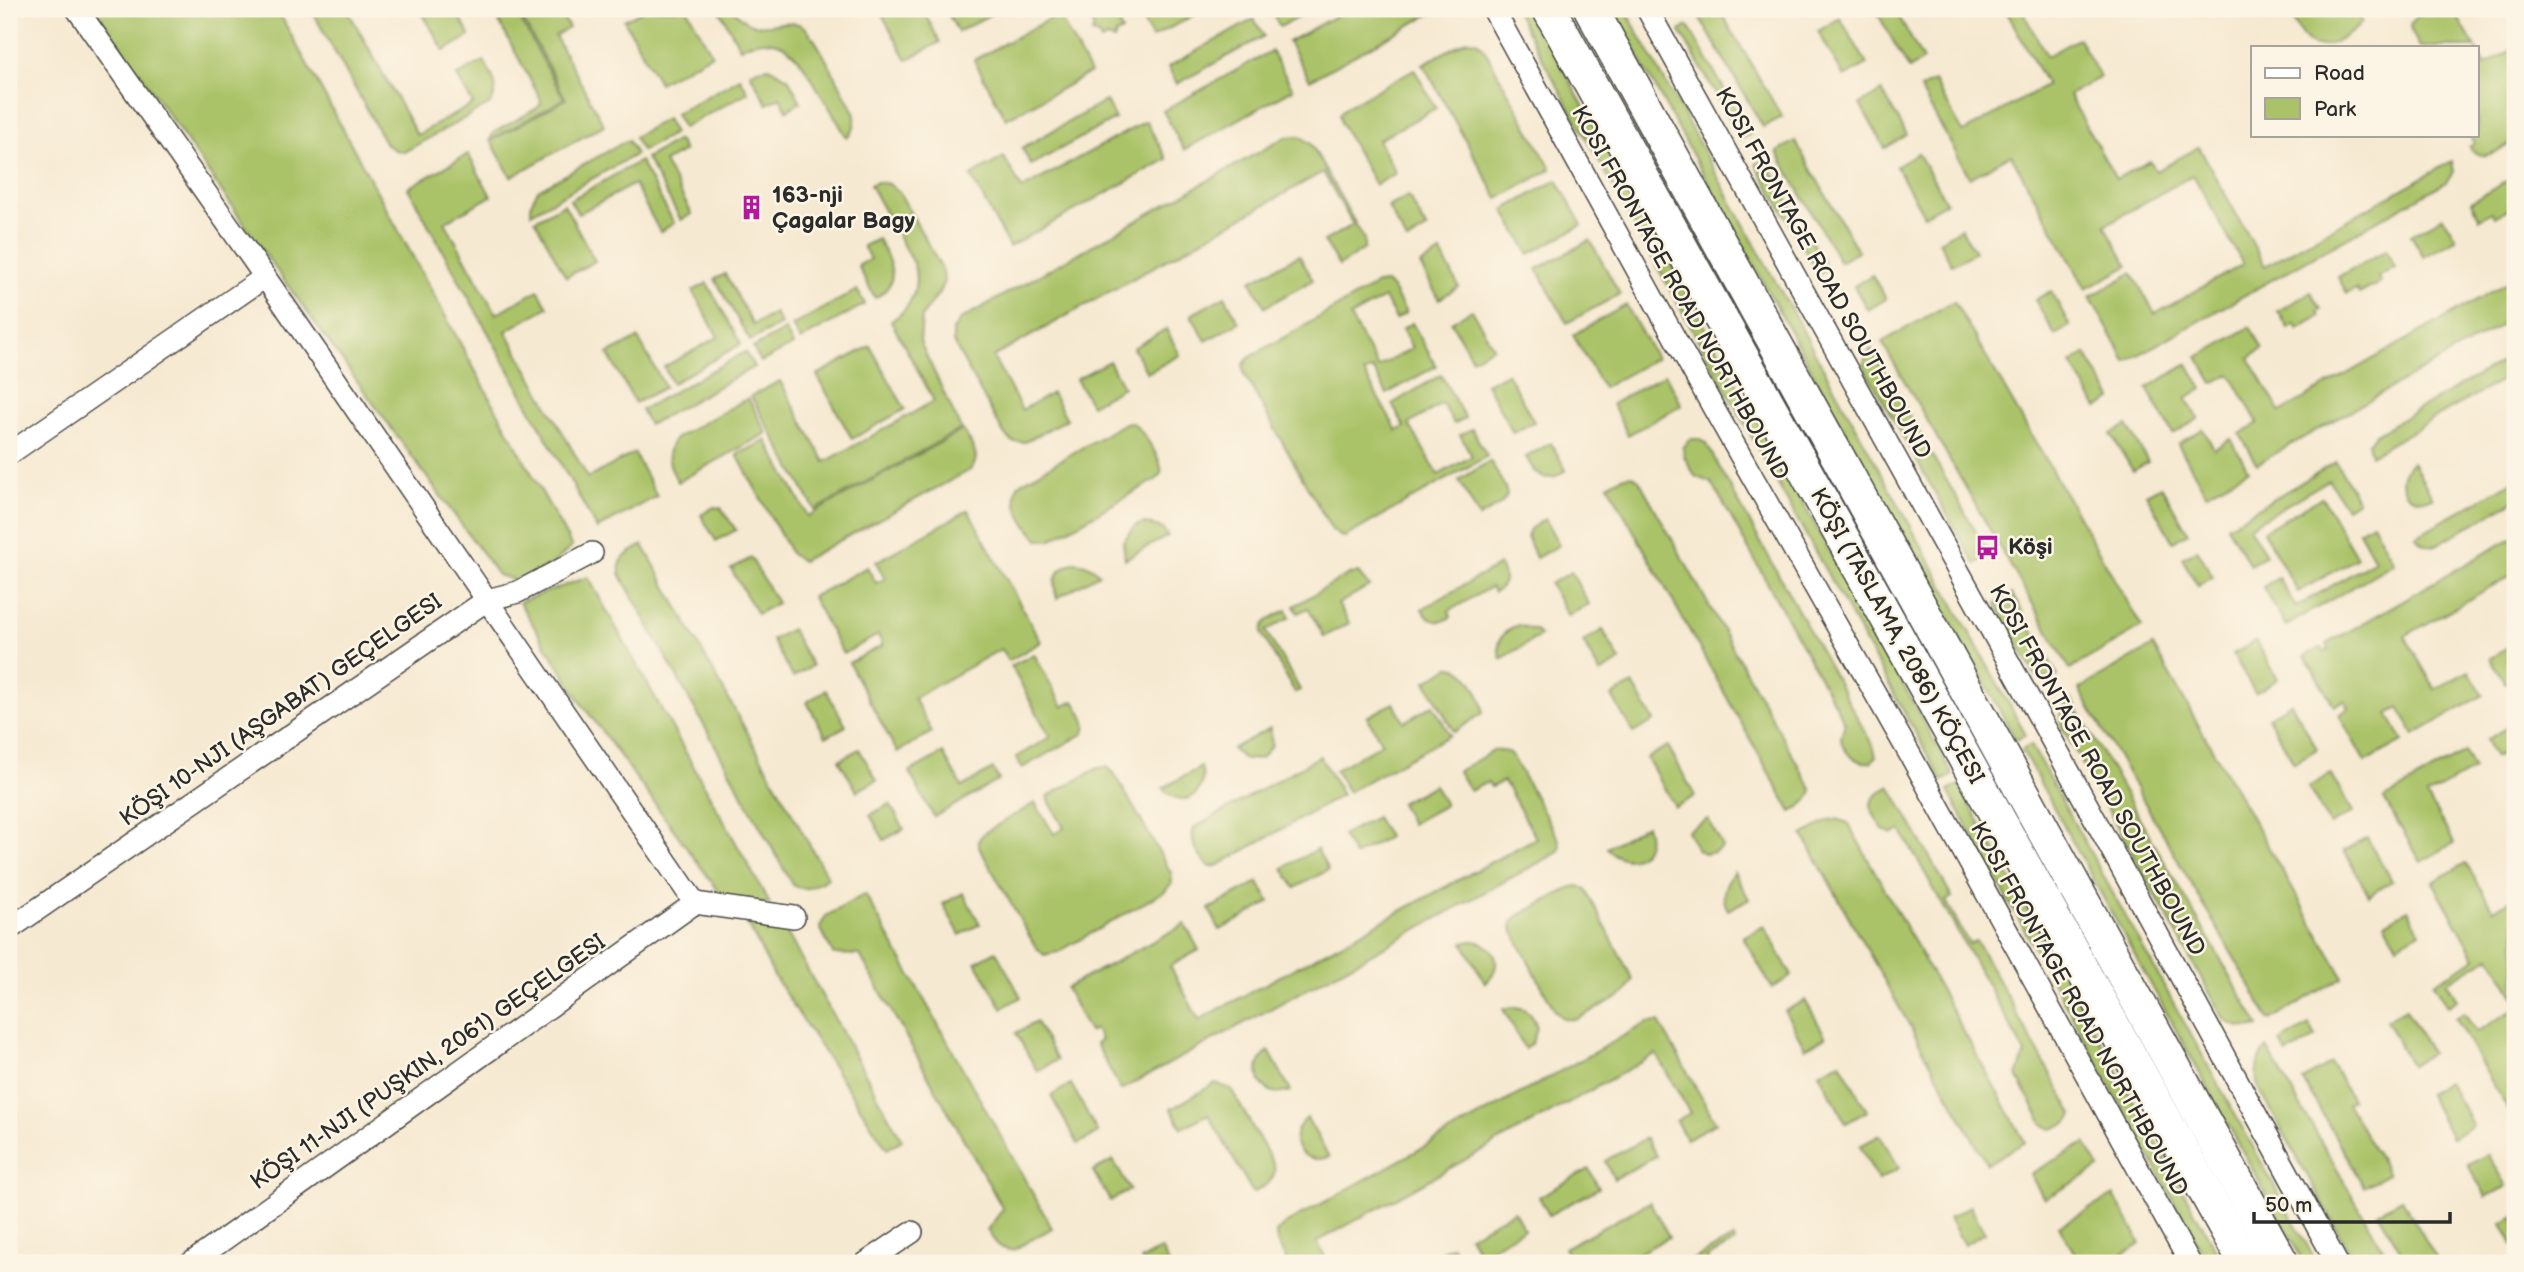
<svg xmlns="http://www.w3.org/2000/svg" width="2524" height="1272" font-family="'Balsamiq Sans',sans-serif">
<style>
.green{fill:#aac368;stroke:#6a774a;stroke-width:2}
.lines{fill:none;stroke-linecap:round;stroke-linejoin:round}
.street-casing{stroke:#494844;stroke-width:24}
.primary-casing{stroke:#494844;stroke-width:36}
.street{stroke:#fff;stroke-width:21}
.primary{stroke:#fff;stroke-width:33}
.labels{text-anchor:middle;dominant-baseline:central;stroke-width:5;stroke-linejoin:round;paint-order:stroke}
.poi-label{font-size:23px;font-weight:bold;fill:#2b2b2b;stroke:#fcf5e5;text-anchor:start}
.street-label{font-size:23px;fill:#2b2b2b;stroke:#fcf5e5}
</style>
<rect width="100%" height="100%" fill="#fcf5e5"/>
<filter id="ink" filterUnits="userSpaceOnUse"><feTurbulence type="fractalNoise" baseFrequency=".0143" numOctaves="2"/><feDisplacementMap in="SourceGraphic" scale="14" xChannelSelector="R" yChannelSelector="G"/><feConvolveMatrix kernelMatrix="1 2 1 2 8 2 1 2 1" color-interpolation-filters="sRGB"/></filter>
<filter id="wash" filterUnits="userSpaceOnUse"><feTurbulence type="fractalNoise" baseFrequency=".00686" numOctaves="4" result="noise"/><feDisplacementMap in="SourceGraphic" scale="28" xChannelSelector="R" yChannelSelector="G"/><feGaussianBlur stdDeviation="1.57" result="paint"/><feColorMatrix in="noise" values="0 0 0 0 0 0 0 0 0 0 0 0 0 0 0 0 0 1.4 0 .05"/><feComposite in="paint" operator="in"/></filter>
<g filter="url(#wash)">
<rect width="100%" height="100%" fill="#f6e9d1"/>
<!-- green -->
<g class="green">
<polygon points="95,9 277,9 572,547 550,566 516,581 498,575 272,264"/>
<path d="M311 9H347L417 135 473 104 457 76 484 61C493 77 501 87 490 104L404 152 395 150 386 144Z"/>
<polygon points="420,9 455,9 470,36 444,51"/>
<polygon points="492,9 534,9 519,17 564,99 490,140 493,133 537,108 541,104 540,98"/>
<polygon points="538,9 562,9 559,11 569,28 555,36 604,125 511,177 491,141 566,99 522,18"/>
<polygon points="645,9 687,9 712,54 659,83 624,20"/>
<path d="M719 9H733C758 42 781 13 803 26 815 33 845 96 854 112 857 122 855 130 847 138 838 122 829 106 819 91 801 59 782 26 740 48Z"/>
<polygon points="879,9 925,9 923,10 940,42 907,60"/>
<polygon points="958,9 1000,9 958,32 948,14"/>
<polygon points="1136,9 1205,9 1152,38"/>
<polygon points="1273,9 1313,9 1280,27 1271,10"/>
<polygon points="1348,9 1439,9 1310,80 1288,42"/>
<polygon points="1515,9 1530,9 1953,775 1942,781"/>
<polygon points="1612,9 1625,9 2026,735 2016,740"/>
<polygon points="1715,9 1719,9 1782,117 1763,127 1700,18"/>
<polygon points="1875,9 1899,9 1896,11 1923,60 1909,69"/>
<polygon points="2005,9 2021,9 2047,56 2079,38 2100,77 2069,95 2116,179 2150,161 2156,171 2199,147 2265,266 2452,161 2454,172 2446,182 2126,362 2090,297 2132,273 2155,314 2243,264 2193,175 2105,225 2128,266 2086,289 2011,155 1970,178 1920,89 1934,81 1963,132 2047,85"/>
<path d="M2287 9H2355L2362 21C2357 30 2349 34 2340 39 2306 59 2303 35 2287 9Z"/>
<polygon points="2430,9 2453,9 2475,47 2420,47 2411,31 2410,24 2417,16"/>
<polygon points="1111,10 1114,16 1121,18 1119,25 1122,31 1116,34 1114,40 1107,38 1101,41 1098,35 1092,33 1094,27 1091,20 1097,17 1099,11 1105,13"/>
<polygon points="1058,14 1090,73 1006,119 974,60"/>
<polygon points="1840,18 1867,64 1844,77 1818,31"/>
<polygon points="1254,19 1264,36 1177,84 1168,67"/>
<polygon points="1688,26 1750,134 1741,138 1680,31"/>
<polygon points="1467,40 1476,41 1483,47 1551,169 1498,199 1423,64"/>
<path d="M2515 48V140C2500 149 2483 165 2469 147L2475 143 2470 135H2477V51L2485 65Z"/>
<polygon points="1271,51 1293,89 1184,150 1163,111"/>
<polygon points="769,67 788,78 801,102 787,110 780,97 767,104 750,73 758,69"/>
<polygon points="1414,69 1436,108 1378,140 1396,173 1375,185 1341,123 1339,114 1346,107"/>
<polygon points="740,78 748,92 683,128 675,114"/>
<polygon points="1882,91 1907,135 1885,148 1860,104"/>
<polygon points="1106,101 1115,119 1031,165 1022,148"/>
<polygon points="666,119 674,133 642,151 634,137"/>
<polygon points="1146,121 1167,159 1009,247 971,176 1004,157 1022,189"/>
<polygon points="1300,136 1311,144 1364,239 1364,249 1339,266 1324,241 1353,225 1323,172 993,357 1022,410 1052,393 1067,419 1025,442 1013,442 1004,434 953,342 953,330 961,319 1286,137"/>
<polygon points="628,140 636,154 531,213 531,203 538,190"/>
<polygon points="678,140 684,151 664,162 692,214 681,220 646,158"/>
<polygon points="1795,141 1858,251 1840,262 1777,152"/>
<polygon points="1918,153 1946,202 1924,215 1896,166"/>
<polygon points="468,154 491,196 445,222 496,314 538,290 548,307 506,331 588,478 634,453 657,496 597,529 408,188"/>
<polygon points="1765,159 1827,269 1819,274 1756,164"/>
<polygon points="640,161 674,223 660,232 634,184 578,214 570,200"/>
<polygon points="2515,176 2515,205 2495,217 2492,212 2480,219 2471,202"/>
<polygon points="1557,180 1582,225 1529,254 1504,210"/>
<path d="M876 182 889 184 899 192 943 271 944 281 939 293 922 316 920 342 961 429 815 510 751 396 780 381 825 462 934 401 891 321C911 309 920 288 914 265L870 185Z"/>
<polygon points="1408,196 1427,229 1407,241 1388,207"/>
<polygon points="564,204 595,261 566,277 535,220"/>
<polygon points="2443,217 2456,239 2424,257 2411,235"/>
<polygon points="1961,228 1975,252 1952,265 1939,241"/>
<path d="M878 239C889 260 904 282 875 298L858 266 870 259 863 246Z"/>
<polygon points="1590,240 1620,294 1567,323 1537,269"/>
<polygon points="2386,250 2395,267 2378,277 2381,282 2359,294 2356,289 2347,294 2338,277"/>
<polygon points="1441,253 1459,287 1439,299 1420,265"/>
<polygon points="1299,255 1313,280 1265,307 1251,281"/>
<polygon points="725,274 753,325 775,313 781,324 750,341 715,279"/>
<polygon points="1872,275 1886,299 1868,310 1854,286"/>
<polygon points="2515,278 2515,317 2257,464 2240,434 2258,423 2230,374 2213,383 2198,357 2250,327 2263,349 2249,358 2280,412"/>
<polygon points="707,283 741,344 672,383 664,367 718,337 693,291"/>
<polygon points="1386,283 1392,288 1406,313 1396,319 1384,298 1350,317 1378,367 1412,348 1402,329 1412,323 1436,366 1387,394 1373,369 1364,373 1397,431 1405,427 1392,404 1441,375 1465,418 1454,424 1442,404 1409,424 1438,475 1472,456 1460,435 1472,429 1487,456 1345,537 1340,536 1332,530 1244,374 1243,365 1250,357 1377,284"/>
<polygon points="857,290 865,304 800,340 792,326"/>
<polygon points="2051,291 2070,326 2055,335 2035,300"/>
<polygon points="2311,292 2321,309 2318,311 2320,316 2298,329 2295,324 2288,328 2278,311"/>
<polygon points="1225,296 1239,322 1206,341 1191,315"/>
<polygon points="1954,301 2142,627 2070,669 1882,342"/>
<polygon points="1626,305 1656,358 1603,388 1573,335"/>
<polygon points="1472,310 1493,347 1472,359 1451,322"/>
<polygon points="1166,329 1180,355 1147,373 1133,348"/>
<polygon points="785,330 793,345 761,362 753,348"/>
<polygon points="638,338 665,387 635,403 608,354"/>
<polygon points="870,346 905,409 852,439 817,375"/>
<polygon points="1871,349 1990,556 1975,564 1865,369 1864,361"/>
<polygon points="745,352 754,367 649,425 641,410"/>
<polygon points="2086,354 2112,399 2097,408 2071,363"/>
<polygon points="2515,354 2515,372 2371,455 2368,443 2376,434"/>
<polygon points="1109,361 1123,387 1091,405 1076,379"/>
<polygon points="2188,364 2202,389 2186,398 2198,419 2173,434 2147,388"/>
<polygon points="1507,373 1534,422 1513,433 1486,384"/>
<polygon points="1665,374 1682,405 1628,435 1612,404"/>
<path d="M748 398 767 433 678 482C670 468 662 451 676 438Z"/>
<path d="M1132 422C1141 429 1160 457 1161 468 1162 474 1160 474 1157 479L1050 540H1040C1026 528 1008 501 1019 484L1125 423Z"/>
<polygon points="2127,425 2148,462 2133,471 2111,434"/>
<polygon points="2203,429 2214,449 2231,439 2248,470 2206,494 2178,444"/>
<path d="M963 430C971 444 983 457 970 470L802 561 791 554 737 455 766 440 808 516Z"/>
<path d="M1690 439H1697L1706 443 1874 748 1876 757 1871 762C1857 764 1844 754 1841 739 1841 735 1844 727 1845 723L1712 483 1695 476 1684 456 1683 448Z"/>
<polygon points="1551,443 1566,470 1554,477 1544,478 1535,472 1526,457"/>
<polygon points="1490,461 1505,487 1507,496 1501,504 1479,517 1459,480"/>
<polygon points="2336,462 2358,501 2346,508 2329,480 2249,527 2266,555 2250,565 2227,526"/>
<path d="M2412 462 2433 498C2406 506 2391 480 2412 462Z"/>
<path d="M1632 475 1639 480 1812 790C1809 802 1801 806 1791 812L1608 485 1622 477Z"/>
<path d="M2515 480V500L2436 545C2427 547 2422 543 2416 536Z"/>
<polygon points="2161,486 2188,533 2173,542 2146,494"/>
<polygon points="2322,497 2357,558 2298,592 2263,531"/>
<polygon points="714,507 721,508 736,530 716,541 701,515"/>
<polygon points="968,510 1041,642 1008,661 1001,649 914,698 932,732 897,752 849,663 883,645 878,635 843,654 812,597 867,567 876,583 885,579 876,562"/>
<polygon points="1545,519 1559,545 1536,558 1527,536 1530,529"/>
<polygon points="1144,523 1162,528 1168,536 1125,559 1123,541 1135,526"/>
<polygon points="2372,523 2394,563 2286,626 2263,587 2278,578 2296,607 2375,560 2359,531"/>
<polygon points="2515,536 2515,573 2405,636 2435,689 2469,671 2483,695 2414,735 2399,708 2388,714 2403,741 2365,762 2339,715 2349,708 2345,700 2334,706 2305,656 2321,647 2324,652 2329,650 2327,644"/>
<path d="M643 545 828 878C815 885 805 894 792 884L620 574C617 557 631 552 643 545Z"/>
<polygon points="2197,549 2213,577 2198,586 2182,558"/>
<polygon points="751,558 777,603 757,614 731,569"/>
<path d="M1075 562C1086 563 1092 566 1099 574L1057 598C1051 580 1057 568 1075 562Z"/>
<path d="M1499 565C1506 576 1507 585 1494 592L1491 587 1449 611 1451 617C1438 624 1430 623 1422 609Z"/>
<polygon points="1571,572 1589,604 1568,616 1550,584"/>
<polygon points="1358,573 1369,586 1338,604 1349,623 1324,637 1308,608 1298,613 1294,606 1349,574"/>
<polygon points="588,577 770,904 725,900 582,704 519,602"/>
<polygon points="2012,594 2058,676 2042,679 2035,675 1996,604"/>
<path d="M1287 610 1290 617 1266 631 1300 690 1295 693 1262 634C1261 620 1276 616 1287 610Z"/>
<path d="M1518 625 1535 630 1540 636 1501 659C1495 642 1502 631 1518 625Z"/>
<polygon points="791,629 812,666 793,677 772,640"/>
<polygon points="1603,630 1620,661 1600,673 1583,642"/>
<polygon points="2256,641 2278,679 2255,693 2233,654"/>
<polygon points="2515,644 2515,677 2505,683 2490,658"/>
<polygon points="2153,646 2343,977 2270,1020 2079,689"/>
<path d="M1034 654 1063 707 1074 701C1079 711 1091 724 1083 734L1022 768 1016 757 1050 737 1011 666Z"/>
<path d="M1450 667C1468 667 1483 697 1483 713L1454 732 1426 681Z"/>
<polygon points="1633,684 1654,721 1633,733 1612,696"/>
<polygon points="826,690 846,726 826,737 807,702"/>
<path d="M2071 699 2259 1026C2246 1029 2234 1028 2224 1019L2061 725C2059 712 2061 708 2071 699Z"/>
<polygon points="1394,703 1404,722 1433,705 1450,735 1348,792 1335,770 1382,743 1367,717"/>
<polygon points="2291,703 2317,749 2294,763 2268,717"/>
<polygon points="2515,723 2515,745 2495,757 2486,740"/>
<polygon points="1270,728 1272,745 1261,758 1245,760 1232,749"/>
<polygon points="2031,745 2317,1263 2304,1263 2022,750"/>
<polygon points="1668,746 1695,796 1675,807 1647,758"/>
<polygon points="859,749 877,780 857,791 839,760"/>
<polygon points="1495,750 1508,752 1513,757 1559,840 1560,849 1555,854 1121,1090 1096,1044 1101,1040 1095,1029 1089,1032 1066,988 1185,924 1199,950 1170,966 1199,1020 1536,838 1504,781 1491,787 1488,782 1470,791 1458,771"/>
<polygon points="2465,752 2474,769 2427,796 2454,843 2421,862 2384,799"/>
<polygon points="943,753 962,787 993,769 999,780 934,817 909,772"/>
<path d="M1320 756 1342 795 1217 866 1210 867C1199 857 1189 842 1194 828Z"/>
<polygon points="1107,767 1114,773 1171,873 1172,883 1165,891 1058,952 1044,955 1035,946 980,849 978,841 984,833 1035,803 1054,834 1064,828 1047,797 1098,768"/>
<path d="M1201 767C1209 795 1181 811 1163 788Z"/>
<polygon points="2331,774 2353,812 2330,825 2308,787"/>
<polygon points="1434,785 1445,805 1411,824 1400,803"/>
<polygon points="1959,785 2223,1263 2208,1263 1948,791"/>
<path d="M1890 786 1952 897 1946 901 1969 944 1976 941 2073 1114C2071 1122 2059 1127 2051 1129L2043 1124 2017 1076 2025 1053 1901 830 1893 834 1883 830C1869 806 1863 801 1890 786Z"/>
<polygon points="890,804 904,829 884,840 870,815"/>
<polygon points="1376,817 1388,837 1354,856 1342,835"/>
<polygon points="1708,819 1723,847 1714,852 1705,854 1697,849 1687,831"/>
<polygon points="1837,819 1848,823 2025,1142 1987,1164 1803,835 1829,820"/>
<path d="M1646 825C1657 854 1628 871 1607 848Z"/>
<polygon points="2367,838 2392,881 2369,895 2344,851"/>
<polygon points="1317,849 1328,870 1295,888 1283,868"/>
<polygon points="2466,863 2493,910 2509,901 2515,911 2515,997 2491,956 2447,982 2457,1000 2448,1006 2434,983 2476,958 2433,882"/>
<path d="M1734 872 1749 899 1728 910C1720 896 1724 884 1734 872Z"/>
<polygon points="1258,882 1270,902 1220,930 1209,909"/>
<path d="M1579 886 1586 890 1633 980 1624 994 1577 1019C1567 1020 1562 1019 1555 1011L1513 932 1512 923 1518 916 1572 887Z"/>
<polygon points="963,893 980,924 960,935 943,904"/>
<path d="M865 894 1052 1228 1013 1250C999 1250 994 1241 987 1230L1003 1209 860 955 833 954 820 927 826 916Z"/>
<polygon points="2408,910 2420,932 2397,945 2385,923"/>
<polygon points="747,922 782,924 902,1140 887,1149 774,976"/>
<polygon points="1764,926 1792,976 1772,988 1743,937"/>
<path d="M1472 941C1496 942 1505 967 1485 983L1463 943Z"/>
<polygon points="996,951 1021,997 1002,1008 976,962"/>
<polygon points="1805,1000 1826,1037 1805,1048 1785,1011"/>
<path d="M1512 1007C1526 1007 1532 1013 1537 1027L1532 1043 1525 1049 1503 1009Z"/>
<polygon points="2406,1009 2431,1053 2411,1065 2386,1020"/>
<polygon points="2515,1009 2515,1106 2508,1110 2455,1018 2464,1012 2476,1032"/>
<polygon points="1036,1022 1057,1060 1037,1071 1016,1033"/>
<polygon points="1659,1022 1716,1123 1686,1139 1676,1121 1690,1113 1656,1054 1317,1242 1328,1263 1288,1263 1277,1242 1276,1233 1285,1224 1647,1023"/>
<polygon points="2309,1025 2316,1037 2287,1054 2280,1042"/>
<path d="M2267 1048 2391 1263H2356L2258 1087C2254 1071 2258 1060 2267 1048Z"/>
<path d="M1269 1051 1291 1091C1278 1095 1269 1093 1260 1082 1256 1069 1258 1060 1269 1051Z"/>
<polygon points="1840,1062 1867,1111 1846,1123 1819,1073"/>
<polygon points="2331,1063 2352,1100 2347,1103 2388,1174 2364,1187 2303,1080"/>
<polygon points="2448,1082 2473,1126 2452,1138 2428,1093"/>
<path d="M1215 1083 1231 1089 1274 1165C1277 1181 1265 1186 1253 1193L1208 1114 1182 1128 1171 1109Z"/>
<polygon points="1071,1084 1098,1133 1078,1144 1051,1096"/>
<path d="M1307 1118 1329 1157C1300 1167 1283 1137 1307 1118Z"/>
<polygon points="1880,1135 1899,1168 1878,1180 1860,1146"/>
<polygon points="1646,1138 1656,1156 1614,1179 1605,1161"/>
<polygon points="2085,1143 2099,1168 2044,1199 2030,1174"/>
<polygon points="2488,1154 2507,1186 2486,1197 2468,1165"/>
<polygon points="1113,1160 1130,1190 1110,1201 1093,1171"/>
<polygon points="1589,1169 1599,1188 1549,1215 1539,1197"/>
<polygon points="2114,1195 2141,1244 2107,1263 2080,1263 2059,1226"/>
<polygon points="2402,1199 2439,1263 2408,1263 2378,1212"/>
<polygon points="1650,1202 1669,1237 1621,1263 1572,1263 1564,1248"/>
<polygon points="1970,1206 1985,1233 1964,1245 1949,1218"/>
<polygon points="1514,1211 1524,1229 1480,1254 1469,1236"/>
<polygon points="2515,1217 2515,1248 2502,1224"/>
<polygon points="1733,1238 1735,1242 1707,1258 1709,1263 1687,1263"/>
<polygon points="1452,1246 1461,1263 1420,1263"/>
<polygon points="1161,1249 1169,1263 1143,1263 1141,1260"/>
</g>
</g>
<g filter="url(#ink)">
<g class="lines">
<defs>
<g id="street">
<polyline points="77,9 265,277 695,903 794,917"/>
<polyline points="1493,9 1714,409 1913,760 2190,1263"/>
<polyline points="1647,9 2031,702 2337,1263"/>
<polyline points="9,454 265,277"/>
<polyline points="9,929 487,600 518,592 592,553"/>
<polyline points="191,1263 695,903"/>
<polyline points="866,1263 912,1232"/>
</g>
<g id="primary">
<polyline points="1549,9 2245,1263"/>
<polyline points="1591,9 2282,1263"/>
</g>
</defs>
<!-- street casing -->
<use href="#street" class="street-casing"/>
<!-- primary casing -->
<use href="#primary" class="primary-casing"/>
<!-- street -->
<use href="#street" class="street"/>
<!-- primary -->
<use href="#primary" class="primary"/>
</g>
</g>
<!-- icons -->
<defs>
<symbol id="building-bare" viewBox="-9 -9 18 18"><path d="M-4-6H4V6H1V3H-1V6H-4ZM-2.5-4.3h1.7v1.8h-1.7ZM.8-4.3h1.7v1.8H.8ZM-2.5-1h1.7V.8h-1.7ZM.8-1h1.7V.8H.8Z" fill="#b5179e" stroke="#fcf5e5" stroke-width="2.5" paint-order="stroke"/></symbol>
<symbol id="bus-bare" viewBox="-9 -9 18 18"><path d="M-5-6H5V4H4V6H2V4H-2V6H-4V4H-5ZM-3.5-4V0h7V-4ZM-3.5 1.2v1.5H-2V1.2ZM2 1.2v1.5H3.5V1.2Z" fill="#b5179e" stroke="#fcf5e5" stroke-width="2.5" paint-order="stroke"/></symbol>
</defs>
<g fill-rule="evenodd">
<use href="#building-bare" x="734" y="190" width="35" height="35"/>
<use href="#bus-bare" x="1970" y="530" width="35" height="35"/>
</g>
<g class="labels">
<!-- poi labels -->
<g class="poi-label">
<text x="772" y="195">163-nji<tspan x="772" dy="26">Çagalar Bagy</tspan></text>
<text x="2008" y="547">Köşi</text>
</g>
<!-- street labels -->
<g class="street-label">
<text transform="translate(1823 273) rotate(61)">KOSI FRONTAGE ROAD SOUTHBOUND</text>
<text transform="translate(1680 293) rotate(61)">KOSI FRONTAGE ROAD NORTHBOUND</text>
<text transform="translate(1897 636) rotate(61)">KÖŞI (TASLAMA, 2086) KÖÇESI</text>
<text transform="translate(281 710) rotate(-35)">KÖŞI 10-NJI (AŞGABAT) GEÇELGESI</text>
<text transform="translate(2097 770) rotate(61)">KOSI FRONTAGE ROAD SOUTHBOUND</text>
<text transform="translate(2079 1009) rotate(61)">KOSI FRONTAGE ROAD NORTHBOUND</text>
<text transform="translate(428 1062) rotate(-35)">KÖŞI 11-NJI (PUŞKIN, 2061) GEÇELGESI</text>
</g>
</g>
<!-- margin -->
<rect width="2524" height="1272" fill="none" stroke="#fcf5e5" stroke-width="35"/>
<!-- legend -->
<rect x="2251" y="46" width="228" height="91" fill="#fcf5e5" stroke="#a8a49b" stroke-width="2"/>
<rect x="2265" y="68" width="35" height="10" fill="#ffffff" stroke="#a8a49b" stroke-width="2"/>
<text x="2314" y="80" font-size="21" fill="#2b2b2b">Road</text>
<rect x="2265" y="98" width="35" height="21" fill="#aac368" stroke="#a8a49b" stroke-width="2"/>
<text x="2314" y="116" font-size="21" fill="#2b2b2b">Park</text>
<!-- scale -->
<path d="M2254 1212v10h196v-10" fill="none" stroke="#2b2b2b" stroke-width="3.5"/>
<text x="2265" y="1212" font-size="21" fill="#2b2b2b" stroke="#fcf5e5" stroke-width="5" paint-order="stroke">50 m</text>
</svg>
